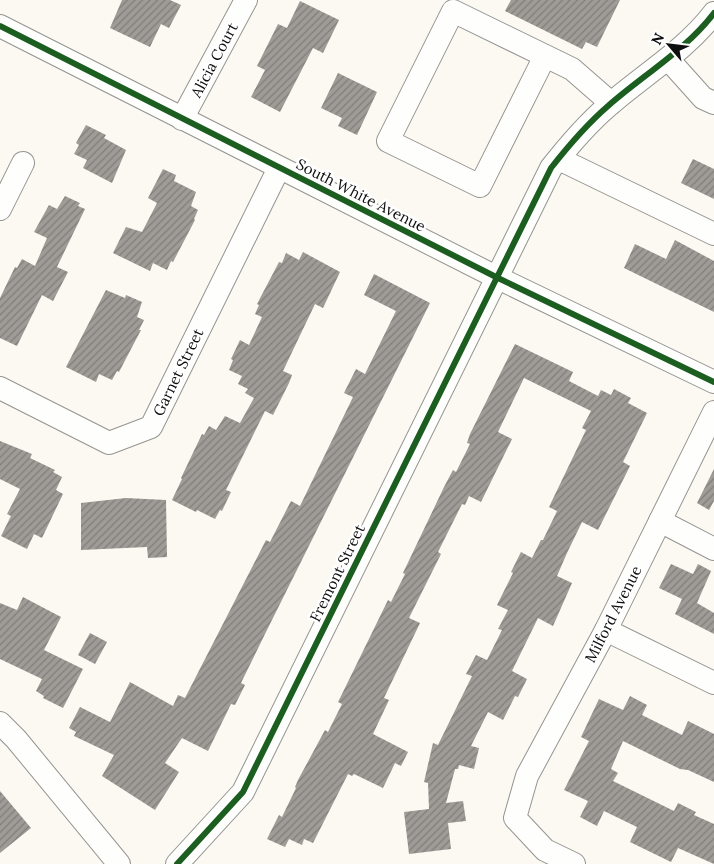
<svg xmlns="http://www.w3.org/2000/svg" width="714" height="864" font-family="Lora,serif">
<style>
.building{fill:url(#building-hatch)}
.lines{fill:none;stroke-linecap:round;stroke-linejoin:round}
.minor-casing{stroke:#959491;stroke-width:24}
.minor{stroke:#fefefd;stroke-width:22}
.cycleway-casing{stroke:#fff;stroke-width:9}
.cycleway{stroke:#1b5e20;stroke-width:6}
.labels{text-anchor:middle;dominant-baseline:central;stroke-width:5;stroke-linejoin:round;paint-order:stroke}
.street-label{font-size:15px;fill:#0e0e0e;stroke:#fff}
</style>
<defs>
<pattern id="building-hatch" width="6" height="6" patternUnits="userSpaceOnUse" patternTransform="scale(1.25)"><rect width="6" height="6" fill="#9f9c98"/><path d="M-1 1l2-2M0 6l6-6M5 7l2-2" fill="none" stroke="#807e7a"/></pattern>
</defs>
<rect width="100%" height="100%" fill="#fbf9f2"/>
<!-- building -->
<g class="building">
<polygon points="122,0 170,0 181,5 169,28 161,24 150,47 110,28"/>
<polygon points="511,0 620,0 597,47 586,42 582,49 505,11"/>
<polygon points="300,1 339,20 323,53 313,48 280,112 251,97 265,70 257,66 278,24 287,28"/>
<polygon points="338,73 377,92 357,135 338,126 342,118 321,108"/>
<polygon points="86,125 106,135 104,138 126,150 112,183 83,168 87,160 74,154 79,145 76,143"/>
<polygon points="693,159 714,169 714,199 681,183"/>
<polygon points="163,169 176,175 174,181 196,192 191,206 198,210 194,219 195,220 173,262 171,261 167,270 153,263 150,271 113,253 126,227 142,232 157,203 148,198"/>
<polygon points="65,196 80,203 78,206 85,209 57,267 68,272 53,301 42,295 17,346 0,338 0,298 15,267 17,268 22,259 35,266 47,238 34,232 49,205 57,209"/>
<polygon points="675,240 714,261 714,312 624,268 635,244 666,259"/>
<polygon points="303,252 340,272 323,308 315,304 283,371 292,375 289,383 273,415 265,411 226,490 231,492 222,511 220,510 215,519 197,510 196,512 172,500 182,479 181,478 202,434 204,435 209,426 216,430 225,416 240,423 254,398 245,393 248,389 238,384 242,376 229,370 233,360 231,359 240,340 249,345 262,317 255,314 259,305 257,304 279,262 282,263 286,253 299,260"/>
<polygon points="374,274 430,303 265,634 241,683 245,685 235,705 231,704 208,751 182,738 165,763 179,772 155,810 102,776 114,755 74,736 76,732 69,728 80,707 110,722 130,682 173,706 178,695 185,698 266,540 270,542 291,501 300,506 353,397 344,393 356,369 365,374 396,311 364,295"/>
<polygon points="106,290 125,298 126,295 142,302 137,317 144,320 139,330 141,330 119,372 117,371 112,380 99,374 96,382 66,367"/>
<polygon points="515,344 573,372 569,381 598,396 601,390 611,395 614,389 631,398 628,403 647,413 623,462 630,466 598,530 582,522 567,553 557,576 572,583 553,626 538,618 512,671 527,679 518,697 515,696 503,720 488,712 471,746 479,748 474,769 459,765 458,769 455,769 446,803 463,801 466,821 448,823 451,849 409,854 404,812 429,809 428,783 424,782 433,743 438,745 472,676 466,674 476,655 487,660 502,630 498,629 508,610 497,605 513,573 511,572 521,552 532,558 541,540 543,540 557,511 549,507 586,430 582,428 591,411 524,378 498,432 512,439 481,502 469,496 465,505 462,504 438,552 441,554 409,618 420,623 384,698 389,700 373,734 408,752 401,766 395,763 383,788 354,774 352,776 348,774 313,843 304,839 302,845 289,839 285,847 267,839 279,815 282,817 296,788 295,787 298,780 325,730 328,732 342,704 338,702 342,694 388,600 391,602 405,574 403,573 445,485 453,470 456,472 470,444 467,443 470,434"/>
<polygon points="0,441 32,454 30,458 55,470 53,472 62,477 56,490 63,494 42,538 34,534 27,549 1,536 11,516 7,514 20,489 0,479"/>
<polygon points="714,469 714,501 709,510 697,503"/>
<polygon points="126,498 166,500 167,557 148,558 147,547 81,550 81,503"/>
<polygon points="671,564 693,574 698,564 711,571 697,603 714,613 714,634 675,614 682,599 659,588"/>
<polygon points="23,597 61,617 44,650 83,669 63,708 43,698 44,696 36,691 42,679 0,659 0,603 17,610"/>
<polygon points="90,633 107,642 95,664 78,655"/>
<polygon points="630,696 647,705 642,715 682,735 688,721 714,734 714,782 688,770 680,769 623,741 611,769 618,773 613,781 674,811 678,803 696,812 694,815 714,824 714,864 678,848 671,862 630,842 637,827 604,811 597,826 580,817 588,801 564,790 589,741 581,737 599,699 623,710"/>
<polygon points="0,791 31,828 0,853"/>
</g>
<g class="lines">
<defs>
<g id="minor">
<polyline points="0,26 498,278 714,382"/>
<polyline points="545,56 480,186 388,141 453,11 572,69 611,103"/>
<polyline points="668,59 703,98 714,103"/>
<polyline points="182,119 246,0"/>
<polyline points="559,159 714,234"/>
<polyline points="0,209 23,163"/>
<polyline points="0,388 109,443 151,427 279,168"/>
<polyline points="660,521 714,549"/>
<polyline points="606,630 714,683"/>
<polyline points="0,723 16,739 119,864"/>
<path d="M177 864 243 792 551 168C569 145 586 125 608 106 643 75 685 51 714 13"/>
<polyline points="574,864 545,850 515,818 527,776 606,630 714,412"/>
</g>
</defs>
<!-- minor casing -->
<use href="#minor" class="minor-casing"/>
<!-- minor -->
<use href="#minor" class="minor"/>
<defs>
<g id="cycleway">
<polyline points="0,26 498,278 714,382"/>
<path d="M177 864 243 792 551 168C569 145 586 125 608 106 643 75 685 51 714 13"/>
</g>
</defs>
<!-- cycleway casing -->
<use href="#cycleway" class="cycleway-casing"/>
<!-- cycleway -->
<use href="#cycleway" class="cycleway"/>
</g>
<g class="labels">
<!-- street labels -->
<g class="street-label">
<text transform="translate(214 60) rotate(-62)">Alicia Court</text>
<text transform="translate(361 195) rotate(27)">South White Avenue</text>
<text transform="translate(178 372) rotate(-64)">Garnet Street</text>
<text transform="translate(337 573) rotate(-64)">Fremont Street</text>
<text transform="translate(613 614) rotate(-63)">Milford Avenue</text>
</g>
</g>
<!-- north arrow -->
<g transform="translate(669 45) rotate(298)" stroke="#ffffff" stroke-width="4" paint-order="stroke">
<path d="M0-4L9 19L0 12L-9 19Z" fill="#0e0e0e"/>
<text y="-8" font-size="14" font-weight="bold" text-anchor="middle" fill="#0e0e0e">N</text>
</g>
</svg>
